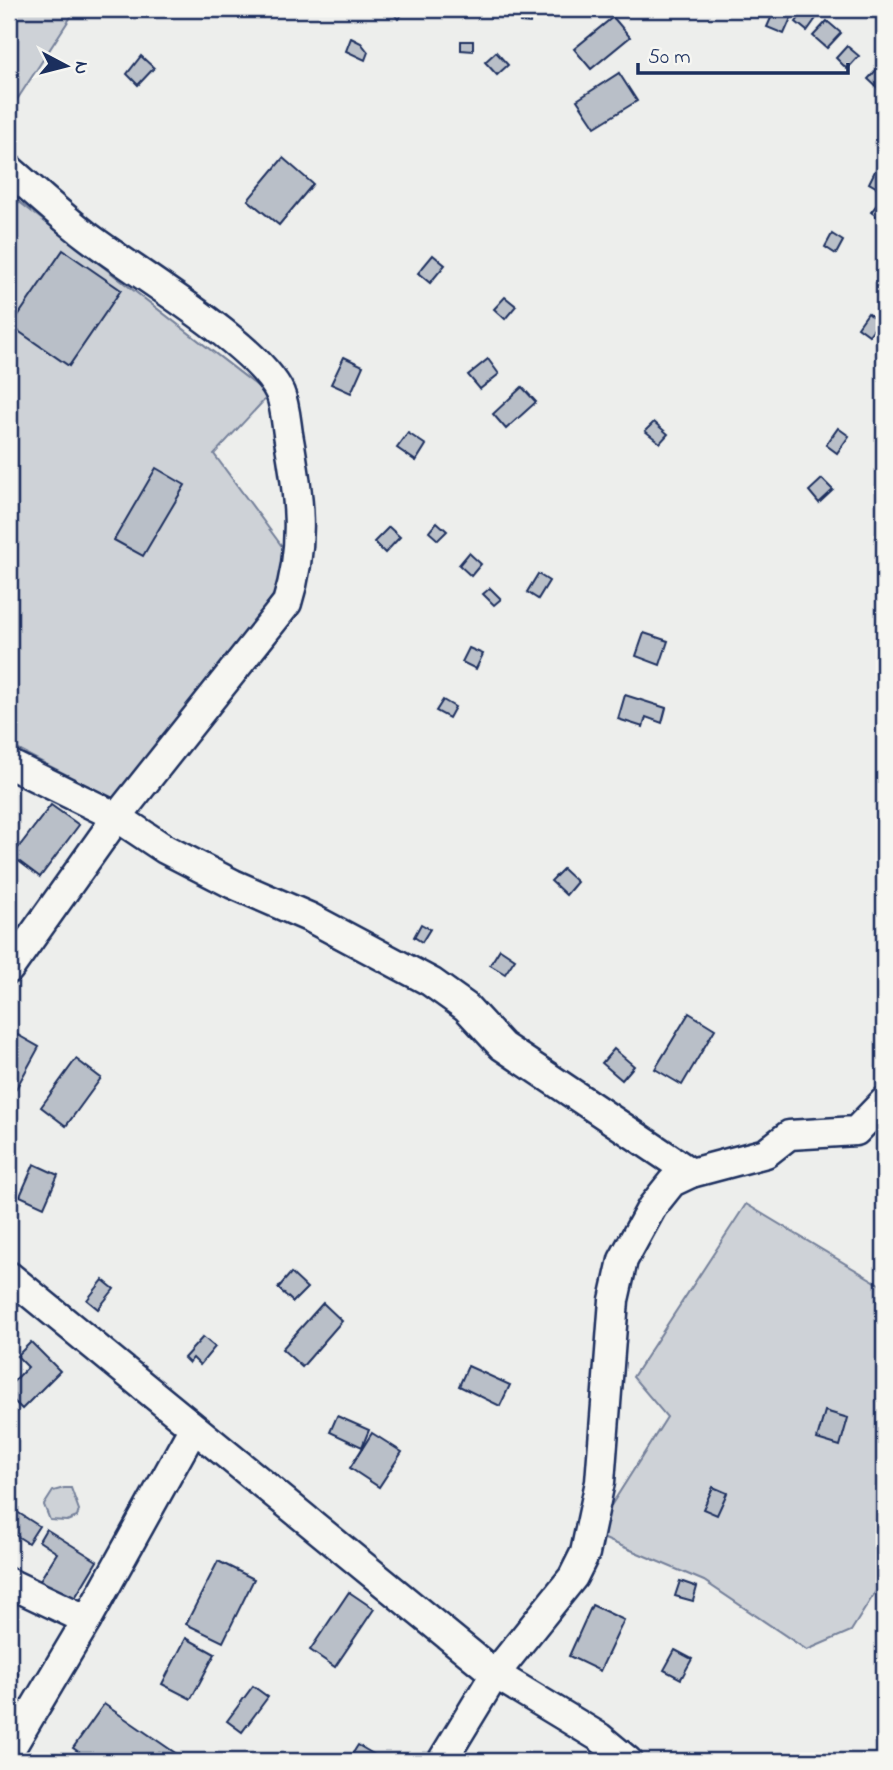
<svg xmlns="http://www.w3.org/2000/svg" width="893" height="1770" font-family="'Indie Flower',sans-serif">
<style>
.green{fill:#ced2d7;stroke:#74809a;stroke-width:2}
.building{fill:#b9bfc8;stroke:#1b2f5e;stroke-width:2}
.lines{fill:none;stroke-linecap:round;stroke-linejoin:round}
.minor-casing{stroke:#1b2f5e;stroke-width:33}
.minor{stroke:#f6f6f2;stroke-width:28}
</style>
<rect width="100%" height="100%" fill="#edeeec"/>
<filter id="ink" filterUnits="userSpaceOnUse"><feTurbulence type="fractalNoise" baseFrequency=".0143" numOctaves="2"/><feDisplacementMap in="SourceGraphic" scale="14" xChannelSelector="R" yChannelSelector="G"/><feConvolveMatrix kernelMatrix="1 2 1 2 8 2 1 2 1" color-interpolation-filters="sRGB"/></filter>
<g filter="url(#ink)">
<!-- green -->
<g class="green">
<polygon points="9,9 76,9 9,112"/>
<polygon points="9,194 269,395 214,454 295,564 125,805 9,745"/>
<polygon points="746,1204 884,1287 884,1534 875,1547 881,1583 851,1631 807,1650 704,1581 593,1534 667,1417 633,1377"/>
<polygon points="64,1488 71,1488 79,1510 77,1517 67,1521 50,1520 44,1505 53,1491"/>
</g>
<!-- building -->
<g class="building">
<polygon points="251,9 267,9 263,17"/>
<polygon points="390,9 407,9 398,19"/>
<polygon points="521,9 532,10 530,23 520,22"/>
<polygon points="806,9 817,17 807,31 796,22"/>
<polygon points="774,11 791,18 784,34 767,27"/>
<polygon points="613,17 630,37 591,69 574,49"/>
<polygon points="827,21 841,33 827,48 813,36"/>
<polygon points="351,38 361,43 368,52 365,60 346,51"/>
<polygon points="461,41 473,41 473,51 461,50"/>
<polygon points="847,46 859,56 847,69 836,58"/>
<polygon points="496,52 508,65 497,75 485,62"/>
<polygon points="141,56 154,68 138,85 127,74"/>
<polygon points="881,65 884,68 883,93 868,79"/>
<polygon points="619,73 637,101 595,127 577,100"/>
<polygon points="283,158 313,184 279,225 248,200"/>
<polygon points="878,165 884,168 881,190 869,183"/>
<polygon points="879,202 884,206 884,212 879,218 871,212"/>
<polygon points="832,234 843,241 836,254 825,247"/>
<polygon points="63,250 121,290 69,366 11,326"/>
<polygon points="433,255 445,265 430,283 418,273"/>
<polygon points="505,297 516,306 505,319 494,309"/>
<polygon points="868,313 879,322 869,335 858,327"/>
<polygon points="344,357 363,366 351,393 331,384"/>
<polygon points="488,359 499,374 480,389 468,375"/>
<polygon points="522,387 536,402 506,429 493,414"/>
<polygon points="654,422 668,434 660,443 645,431"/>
<polygon points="838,428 849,436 837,453 826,445"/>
<polygon points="408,433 426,445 416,461 397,448"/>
<polygon points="156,468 185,485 143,556 114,540"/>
<polygon points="822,479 833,490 819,503 809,491"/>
<polygon points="437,522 447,531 438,540 429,532"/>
<polygon points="389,527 400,537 385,553 374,542"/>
<polygon points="469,553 481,564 471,576 459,565"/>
<polygon points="538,574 549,581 538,599 527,592"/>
<polygon points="490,588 501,599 494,605 483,594"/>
<polygon points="644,633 668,641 660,665 636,656"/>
<polygon points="469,648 483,654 476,669 462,662"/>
<polygon points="625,695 666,708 662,723 646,717 643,727 618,719"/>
<polygon points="443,700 455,707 449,718 436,711"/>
<polygon points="51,805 79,825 40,877 12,856"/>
<polygon points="563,869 577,882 566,895 551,881"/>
<polygon points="421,924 430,929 422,942 414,937"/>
<polygon points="500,949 515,959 505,974 490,965"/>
<polygon points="689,1013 715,1029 682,1085 655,1069"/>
<polygon points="9,1030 39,1047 12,1096 9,1095"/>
<polygon points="614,1049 634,1066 622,1080 602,1063"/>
<polygon points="76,1059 101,1078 66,1126 41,1107"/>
<polygon points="34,1164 58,1175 44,1207 20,1196"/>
<polygon points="291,1273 307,1288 293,1302 278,1288"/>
<polygon points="103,1280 114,1289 98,1309 87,1300"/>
<polygon points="323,1303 342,1321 302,1367 282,1349"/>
<polygon points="9,1311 19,1322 9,1332"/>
<polygon points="203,1337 215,1347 200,1365 193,1358 189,1363 184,1358"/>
<polygon points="31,1342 60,1371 22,1409 9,1396 9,1386 28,1367 17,1356"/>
<polygon points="468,1366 510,1385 500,1406 459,1386"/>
<polygon points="825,1411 848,1418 840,1446 817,1439"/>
<polygon points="337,1416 369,1430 362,1447 330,1432"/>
<polygon points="372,1433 402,1452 379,1487 350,1468"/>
<polygon points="713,1487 727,1493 717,1515 703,1509"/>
<polygon points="14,1510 39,1526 28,1543 9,1531 9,1517"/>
<polygon points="46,1529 97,1561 73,1601 40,1580 57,1553 39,1541"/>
<polygon points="218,1561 254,1579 223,1642 186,1624"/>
<polygon points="680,1581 697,1587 693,1601 675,1596"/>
<polygon points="349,1592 374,1609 335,1667 310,1650"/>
<polygon points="592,1605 624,1620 600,1671 569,1656"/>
<polygon points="186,1638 215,1654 191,1699 162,1684"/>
<polygon points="675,1650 692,1659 681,1679 664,1670"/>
<polygon points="9,1669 18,1674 9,1690"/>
<polygon points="253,1686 268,1697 242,1732 227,1721"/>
<polygon points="104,1704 187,1761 92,1761 73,1748"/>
<polygon points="358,1745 385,1761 348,1761"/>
</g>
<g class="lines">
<defs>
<g id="minor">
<path d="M9 169C34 191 59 214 86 235 131 270 259 345 280 393 285 405 286 421 288 434 299 495 306 543 287 603L117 817 9 969"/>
<polyline points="9,764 117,817 165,849 233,884 311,918 431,982 466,1007 502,1046 691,1173"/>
<polyline points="9,1276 495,1674 599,1737 628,1761"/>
<polyline points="9,1583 87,1620"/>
<polyline points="9,1751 87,1620 193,1429"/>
<polyline points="442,1761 495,1674 573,1577 585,1553 600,1482 614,1300 623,1260 652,1207 672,1182 691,1173 766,1153 789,1135 856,1131 884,1102"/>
</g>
</defs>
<!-- minor casing -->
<use href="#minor" class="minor-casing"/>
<!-- minor -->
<use href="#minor" class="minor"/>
</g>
</g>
<!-- margin -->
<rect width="893" height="1770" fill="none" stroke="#f6f6f2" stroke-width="35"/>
<rect x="18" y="18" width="858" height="1735" fill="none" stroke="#1b2f5e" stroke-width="2.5" filter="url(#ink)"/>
<!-- north arrow -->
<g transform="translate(66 66) rotate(97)" stroke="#f6f6f2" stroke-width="5" paint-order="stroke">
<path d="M0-5L12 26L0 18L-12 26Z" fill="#1b2f5e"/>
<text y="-10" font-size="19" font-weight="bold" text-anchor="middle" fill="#1b2f5e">N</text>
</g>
<!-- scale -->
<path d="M638 63v10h210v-10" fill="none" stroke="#1b2f5e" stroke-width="3.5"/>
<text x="648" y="63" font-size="21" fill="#1b2f5e" stroke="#f6f6f2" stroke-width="5" paint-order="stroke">50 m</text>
</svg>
